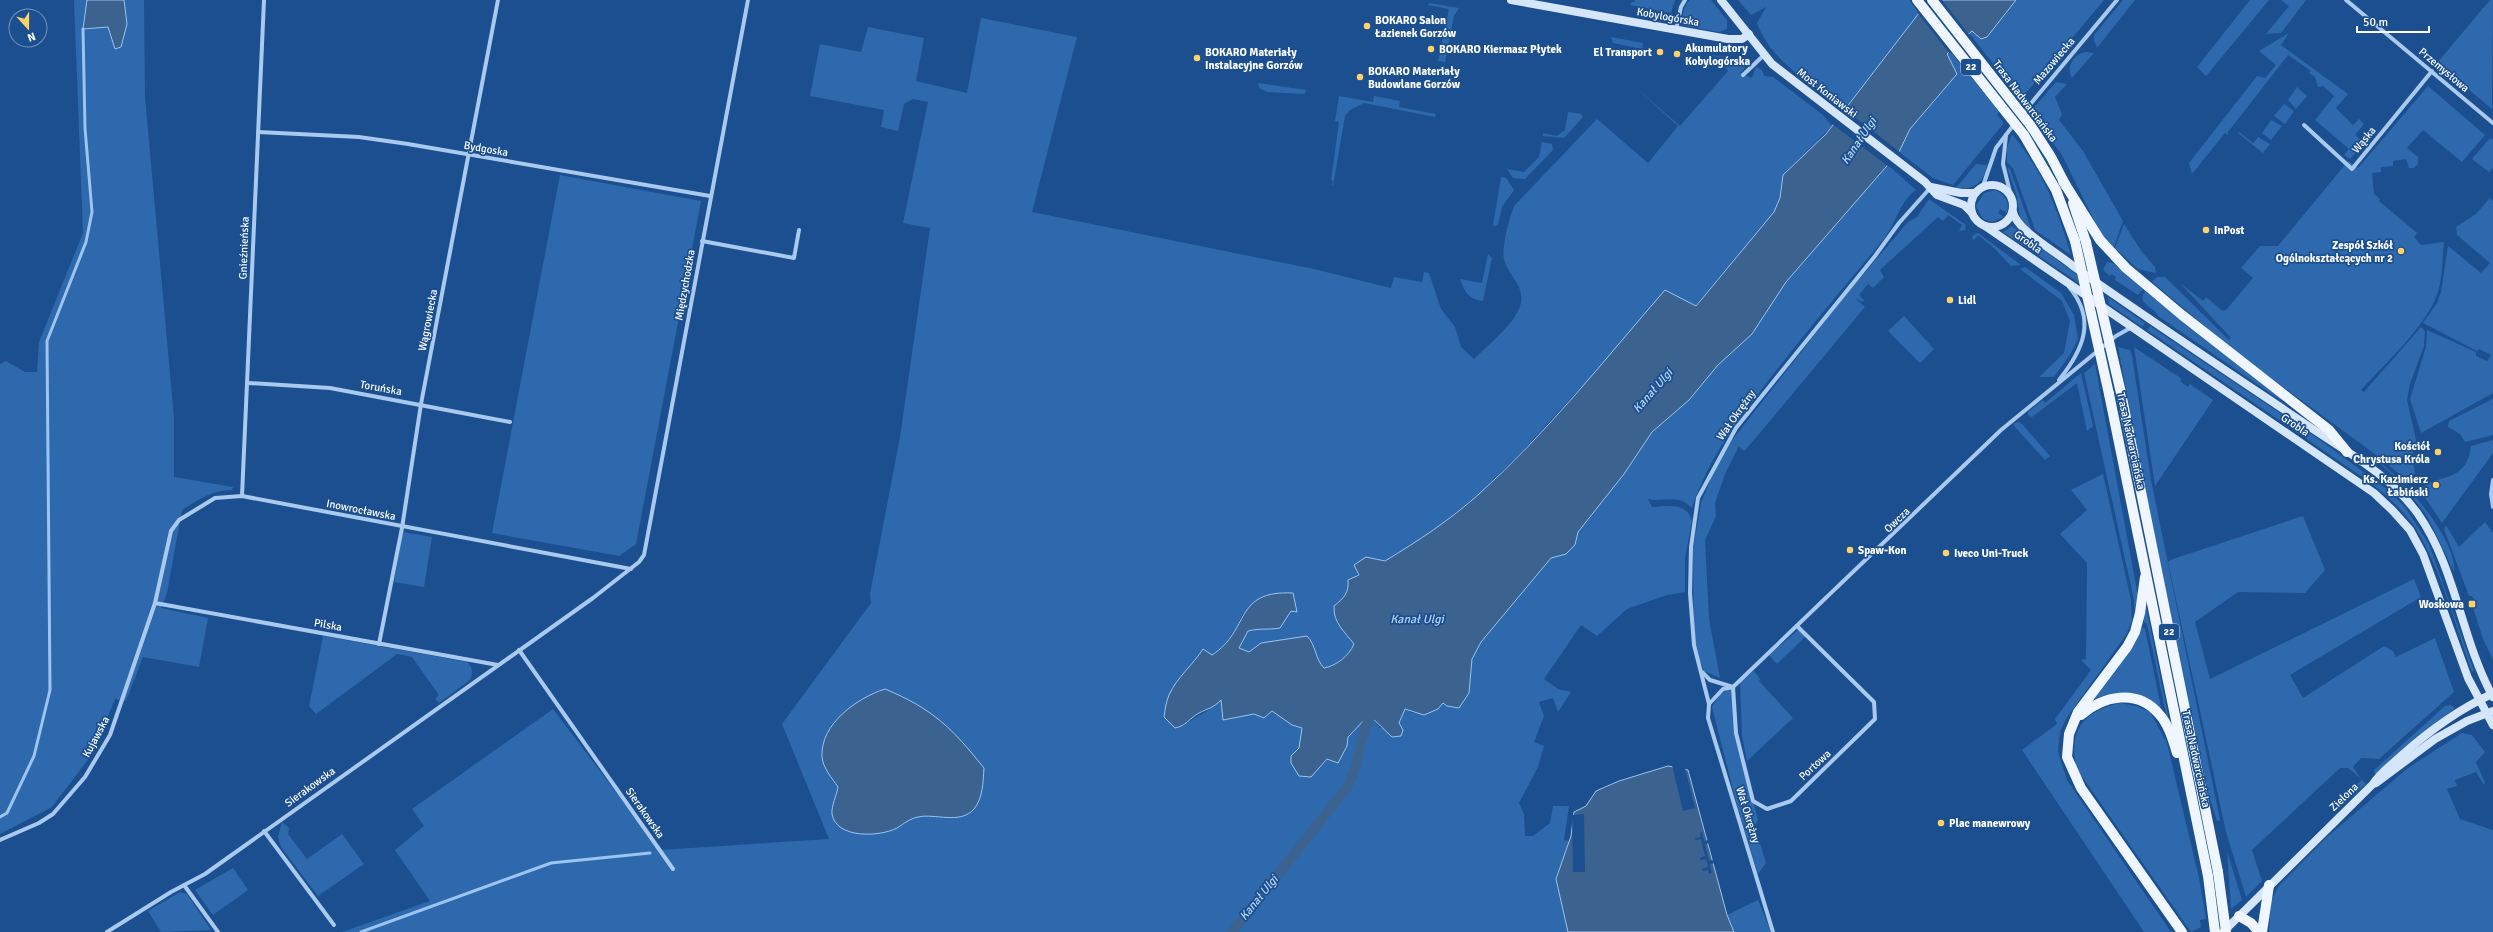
<svg xmlns="http://www.w3.org/2000/svg" width="2493" height="932" font-family="Signika,sans-serif">
<style>
.green{fill:#2e69ad}
.water{fill:#3c6290;stroke:#9cc4f0}
.pier{fill:#1b4f8f}
.lines{fill:none;stroke-linecap:round;stroke-linejoin:round}
.stream{stroke:#9cc4f0;stroke-width:3}
.canal{stroke:#3c6290;stroke-width:10}
.street{stroke:#a9c9ee;stroke-width:4}
.secondary{stroke:#d6e6fa;stroke-width:8}
.primary{stroke:#f0f6ff;stroke-width:10}
.primary-bridge{stroke:#f0f6ff;stroke-width:10}
.poi-dot{fill:#ffd166;stroke:#1b4f8f;stroke-width:1.5}
.labels{text-anchor:middle;dominant-baseline:central;stroke-width:3.5;stroke-linejoin:round;paint-order:stroke}
.shield{fill:#1b4f8f;stroke:#bbcadd;stroke-width:1}
.shield-label{font-size:10px;font-weight:bold;fill:#fff}
.street-label{font-size:11px;fill:#fff;stroke:#1b4f8f}
.poi-label{font-size:11px;font-weight:bold;fill:#fff;stroke:#1b4f8f;text-anchor:start}
.water-label{font-size:12px;font-style:italic;fill:#b5d3f5;stroke:#1b4f8f}
</style>
<rect width="100%" height="100%" fill="#1b4f8f"/>
<!-- green -->
<g class="green">
<path d="M74 0H144L145 97 174 418V477L233 487 232 490C212 490 198 500 182 510L167 593 161 608 208 618 199 667 143 657 126 701 115 699 93 753 52 807 0 834V364L6 361 25 372H37L39 342 83 233Z"/>
<polygon points="1634,0 1675,0 1671,13 1630,5 1632,2 1635,2"/>
<path d="M1690 0H1711L1727 20V29L1719 32 1686 26C1680 18 1683 7 1690 0Z"/>
<path d="M1738 0H1909L1919 13 1845 109C1813 85 1771 62 1757 23L1766 7 1751 15Z"/>
<polygon points="2016,0 2104,0 2021,99 1969,33 2010,7"/>
<polygon points="2123,0 2135,0 2097,48 2094,40 2094,35"/>
<polygon points="2250,0 2269,0 2206,76 2197,67"/>
<polygon points="2281,0 2306,0 2281,33 2266,34 2289,6"/>
<polygon points="2490,0 2493,0 2492,109 2437,63"/>
<polygon points="1429,3 1459,8 1454,16 1445,62 1438,61 1449,9 1428,5"/>
<path d="M981 18 1077 37 1032 212 1314 269 1391 288 1394 277 1422 282 1424 272 1429 273 1441 309 1455 327 1461 347 1474 359C1487 346 1512 326 1519 309 1528 287 1509 278 1504 259 1501 250 1510 213 1515 205L1597 119 1648 163 1678 126 1634 86 1680 126 1728 71 1721 58 1701 53 1727 58 1725 63 1729 64V58L1741 61 1745 68 1740 73 1752 78 1756 67 1762 70 1764 76 1773 77 1823 115 1832 126 1783 175 1780 198 1774 212 1695 306 1581 387 1529 444 1479 494 1429 534 1385 561 1366 557 1345 597 1334 606C1333 623 1345 632 1354 644 1349 656 1336 666 1324 668L1318 662 1314 647 1261 643 1249 652 1238 648 1248 631C1277 623 1289 628 1293 593L1242 615C1235 633 1228 645 1212 655L1203 649 1193 664 1180 677 1183 726C1196 716 1210 711 1221 700L1223 720 1254 714 1264 718 1272 711 1292 725 1302 728 1299 748 1291 756V763L1294 769 1319 768 1327 759 1338 763 1347 746 1348 737 1369 715 1380 728 1399 723 1405 709 1413 713 1443 702 1447 706 1459 708 1469 693 1472 659 1481 642 1551 558 1566 554 1575 546 1578 532 1624 474 1652 432 1689 400 1718 365 1752 334 1786 282 1888 165 1916 190C1899 202 1896 224 1883 240 1844 287 1805 333 1768 381 1735 425 1710 455 1692 508 1677 493 1664 503 1648 499L1652 507C1667 506 1687 502 1692 521L1685 558V592L1667 595 1627 609 1597 636 1581 625 1544 679 1558 689 1571 692 1558 712 1553 698 1539 702 1544 716 1534 742 1544 746 1538 767 1519 803 1524 814 1525 836H1533L1550 823 1553 806H1569L1564 840 1569 841 1556 879 1568 932H342L430 901 395 850 424 826 412 809 553 709 660 850 829 839 782 724 871 603 870 594 900 437 930 228 903 223 928 102 913 99 904 104 898 131 881 127 884 110 810 96 820 44 861 52 868 27 924 38 916 81 967 93Z"/>
<polygon points="2289,33 2281,45 2348,94 2336,108 2353,125 2359,119 2364,124 2355,135 2364,143 2350,159 2344,155 2349,149 2315,120 2334,96 2323,86 2318,87 2315,77 2309,73 2311,71 2288,55 2228,132 2228,135 2225,133 2192,174 2189,163 2257,76 2265,78 2276,65 2259,51"/>
<polygon points="1611,37 1643,43 1642,49 1613,43"/>
<polygon points="1950,51 1999,112 1997,115 2004,123 1953,185 1933,178 1899,152 1910,129 1957,74 1947,54"/>
<path d="M2087 52 2094 53 2072 78C2065 67 2075 52 2087 52Z"/>
<polygon points="2056,82 2067,84 2055,97 2062,114 2059,120 2083,151 2123,221 2114,247 2104,237 2096,224 2062,155 2030,112"/>
<polygon points="1258,83 1306,90 1305,94 1267,92 1259,88"/>
<path d="M2428 86 2485 135 2462 162 2423 130 2407 148 2418 157V164L2414 168H2409L2406 159 2393 161V166L2381 167V172L2372 173 2374 194 2380 199 2379 201 2417 233 2414 237 2421 245 2444 242C2442 259 2443 281 2436 297 2424 328 2384 365 2361 390L2364 392 2421 327 2425 331 2424 346 2410 384 2407 400 2416 440 2412 456 2415 473 2408 482 2383 460 2241 356 2152 282 2157 277H2165L2229 340 2231 338 2180 283 2203 301 2206 297 2223 311 2226 310 2253 278 2241 268 2260 246H2278L2348 161 2358 168Z"/>
<polygon points="2297,87 2307,96 2296,109 2288,100"/>
<polygon points="1339,96 1373,102 1374,96 1400,101 1399,107 1436,114 1435,117 1364,103 1350,110 1345,116 1333,186 1332,185 1333,181 1331,180 1339,122 1335,121"/>
<polygon points="2284,104 2294,111 2285,124 2274,116"/>
<polygon points="1568,112 1581,114 1583,117 1564,138 1543,136 1543,133 1557,136 1565,130"/>
<polygon points="2271,120 2282,126 2271,140 2262,133"/>
<polygon points="2239,132 2253,143 2258,137 2270,144 2263,153 2238,133"/>
<path d="M2012 134C2046 177 2056 206 2071 255L2035 230 2013 168 2007 162V148Z"/>
<polygon points="2490,138 2493,140 2493,168 2489,172 2472,159"/>
<polygon points="1542,142 1552,144 1553,150 1525,179 1513,178 1507,169 1524,172 1539,157"/>
<path d="M1976 164 1987 165C1985 183 1972 190 1955 189Z"/>
<polygon points="2007,167 2010,169 2032,231 2020,218 2017,197"/>
<polygon points="560,175 701,201 636,544 619,556 492,533"/>
<polygon points="1501,177 1506,178 1514,190 1502,207 1498,224 1495,226 1493,225"/>
<path d="M1995 190C2005 194 2010 202 2007 213L2000 209 1998 213 2004 217 1992 222 1983 219 1976 206 1984 193Z"/>
<polygon points="2490,198 2493,201 2493,393 2421,433 2410,399 2426,347 2427,330 2476,352 2476,356 2487,361 2491,355 2479,349 2477,351 2423,323 2437,303 2441,292 2448,246 2481,273 2490,263 2457,235 2456,227 2476,214"/>
<polygon points="1929,199 1966,225 1965,230 1959,231 1962,225 1948,215 1943,221 1938,217 1880,270 1884,277 1873,288 1868,284 1859,295 1864,300 1863,302 1855,298 1865,307 1754,440 1744,451 1739,446 1725,474 1715,503 1716,516 1705,540 1709,619 1720,678 1704,671 1694,645 1693,549 1701,503 1716,466 1730,443 1848,292 1908,222 1917,217"/>
<polygon points="2124,224 2142,252 2155,267 2156,273 2138,269 2115,248"/>
<polygon points="2012,226 2077,275 2079,283 2003,232"/>
<polygon points="1978,233 2021,265 2011,266 1993,247 1978,235 1973,241 1972,236"/>
<path d="M1488 254 1492 258 1483 301C1468 299 1465 292 1460 279L1482 283Z"/>
<polygon points="2107,262 2113,263 2143,289 2138,295 2115,280 2116,277 2111,274 2110,276 2103,270"/>
<polygon points="2025,267 2061,293 2074,315 2078,339 2070,355 2054,377 2039,377 2064,353 2070,321 2062,301 2020,269"/>
<path d="M2145 291 2282 399 2280 400 2158 316C2156 308 2135 304 2145 291Z"/>
<polygon points="2108,297 2145,323 2142,327 2109,304"/>
<polygon points="1904,316 1934,349 1920,363 1888,331"/>
<path d="M2150 326 2320 440 2388 490 2405 507 2429 544 2474 671 2472 672C2455 625 2442 572 2416 529 2404 511 2387 496 2371 483L2147 330Z"/>
<polygon points="2118,347 2130,350 2132,356 2151,480 2220,820 2217,821 2208,793 2142,474"/>
<polygon points="2134,347 2182,379 2180,381 2188,387 2190,384 2213,400 2155,486"/>
<polygon points="2095,364 2138,596 2135,616 2134,600 2084,373"/>
<polygon points="2081,373 2093,426 2087,431 2077,383 2032,417 2028,415 2028,412 2043,400 2045,403"/>
<polygon points="2493,399 2493,435 2465,442 2460,434 2448,427 2449,421"/>
<polygon points="2019,422 2022,424 2050,456 2045,460 2014,426 2014,423"/>
<path d="M2493 440V453L2442 523 2420 490C2438 472 2466 485 2471 446Z"/>
<path d="M2374 458C2401 477 2457 537 2454 572L2427 516 2403 485Z"/>
<polygon points="2103,474 2131,600 2132,621 2126,635 2066,719 2060,732 2058,752 2067,780 2171,932 2144,932 2022,750 2057,724 2055,719 2091,670 2081,660 2086,659 2087,563 2060,534 2087,510 2071,490"/>
<polygon points="2303,516 2325,570 2305,593 2238,592 2195,622 2210,679 2414,579 2421,597 2290,675 2303,698 2384,646 2393,651 2396,657 2435,638 2454,692 2379,759 2361,758 2353,767 2361,779 2348,768 2340,768 2252,850 2262,881 2246,897 2226,832 2168,562 2173,559"/>
<polygon points="2485,522 2493,533 2493,660 2483,639 2472,604 2475,602 2472,596 2469,596 2444,529 2446,525 2459,547"/>
<polygon points="403,532 432,537 424,587 394,582"/>
<polygon points="2146,606 2169,720 2166,714 2147,624 2143,621"/>
<path d="M2142 627 2145 629 2161 707 2160 708C2141 691 2117 689 2094 699L2128 654Z"/>
<polygon points="1799,629 1806,636 1777,664 1769,655"/>
<path d="M323 636 467 662C473 667 473 673 470 680L439 703 435 699 439 695 412 657 397 654 316 714 309 706Z"/>
<polygon points="1754,671 1760,679 1759,681 1793,718 1747,761 1742,735 1740,682"/>
<polygon points="1733,687 1736,733 1758,820 1752,830 1760,843 1766,863 1758,874 1736,801 1712,707 1720,694"/>
<path d="M2120 703 2136 706 2150 712 2167 743 2199 878 2206 919 2200 920 2201 927 2191 932 2076 768C2069 729 2083 712 2120 703Z"/>
<polygon points="2451,705 2455,708 2425,731 2375,775 2374,770 2445,706"/>
<polygon points="2462,733 2472,735 2485,752 2476,762 2485,783 2484,785 2476,772 2455,780 2457,786 2447,789 2460,819 2493,830 2493,932 2269,932 2271,900 2279,886 2327,837 2408,768"/>
<polygon points="2362,780 2366,784 2336,811 2331,805"/>
<polygon points="282,822 289,828 288,834 307,859 342,834 364,864 318,896 281,847 278,837"/>
<polygon points="2227,851 2242,900 2231,909"/>
<polygon points="233,868 248,890 213,915 195,890"/>
<polygon points="180,892 187,894 211,930 161,932 148,911"/>
<polygon points="1758,900 1771,932 1734,932 1727,915"/>
</g>
<!-- water -->
<g class="water">
<polygon points="87,0 124,0 127,24 121,47 115,49 108,27 83,29"/>
<path d="M1929 0H2016L1987 37 1981 39 1972 31 1947 54 1957 74 1910 129 1899 152 1786 282 1752 334 1718 365 1689 400 1652 432 1624 474 1578 532 1575 545 1566 554 1551 558 1481 642 1472 659 1469 693 1459 708 1447 706 1443 703 1438 709 1424 715 1405 709 1399 723 1403 730 1401 736 1392 737 1369 715 1348 737 1347 746 1338 763 1327 759 1311 777 1299 776 1291 763V756L1299 748 1302 728 1292 725 1272 711 1264 718 1254 714 1223 720 1221 700C1213 708 1209 708 1199 713 1190 718 1186 726 1175 728L1164 717C1165 710 1166 702 1169 695 1177 677 1193 665 1203 649L1212 655C1251 630 1233 590 1293 593L1297 612 1291 611 1280 628C1269 630 1259 628 1248 631L1239 648 1249 652 1261 643 1307 636C1316 645 1315 659 1324 668 1336 666 1349 656 1354 644 1345 632 1333 623 1334 606 1344 598 1349 593 1348 580L1359 575 1354 565 1366 557 1385 561C1418 541 1450 520 1479 494 1547 433 1605 359 1665 290L1696 306 1774 212 1780 198 1783 175 1826 134Z"/>
<path d="M885 689C933 709 952 728 984 768 983 782 983 798 974 809 960 825 935 813 918 817 909 819 905 823 897 828 880 837 836 839 832 814 831 807 837 794 838 787 832 778 823 768 822 757 820 724 857 698 885 689Z"/>
<polygon points="1668,766 1688,770 1727,915 1734,932 1568,932 1556,879 1571,836 1574,812 1586,806 1596,791 1619,781"/>
</g>
<!-- pier -->
<g class="pier">
<polygon points="1926,0 1942,0 1970,36 1950,54 1917,12"/>
<polygon points="1843,108 1901,153 1889,167 1831,123"/>
<polygon points="1672,765 1685,768 1695,808 1683,811"/>
<polygon points="1584,814 1585,872 1573,872 1572,815"/>
<polygon points="1702,832 1704,841 1709,840 1710,843 1705,844 1709,861 1714,860 1715,863 1710,864 1712,873 1709,874 1708,870 1703,871 1702,869 1708,867 1706,859 1700,860 1700,858 1705,856 1701,839 1696,840 1695,838 1701,837 1700,833"/>
</g>
<g class="lines">
<!-- stream -->
<g class="stream">
<polyline points="0,817 7,813 34,756 50,690 47,341 86,242 92,212 85,128 83,29"/>
<polyline points="361,932 551,863 650,853"/>
</g>
<!-- canal -->
<path class="canal" d="M1232 932 1345 790C1362 764 1358 728 1378 705"/>
<!-- street -->
<g class="street">
<polyline points="2346,0 2493,123"/>
<polyline points="1676,30 1681,7 1685,0"/>
<polyline points="1743,75 1764,55"/>
<polyline points="2023,113 2117,0"/>
<polyline points="2304,125 2352,169 2432,71"/>
<polyline points="258,132 359,137 408,144 710,196"/>
<polyline points="2006,135 2003,164 2011,196"/>
<polyline points="1983,186 1996,148 2015,123"/>
<polyline points="702,241 794,258 799,230"/>
<path d="M2059 380C2083 350 2097 320 2069 287"/>
<polyline points="248,383 330,388 510,422"/>
<polyline points="2493,480 2491,494 2493,507"/>
<polyline points="242,496 264,0"/>
<polyline points="155,603 498,665"/>
<polyline points="379,644 402,528 421,404 498,0"/>
<polyline points="519,650 673,869"/>
<polyline points="1702,672 1710,680 1733,687 1736,733 1753,801 1767,809 1791,801 1875,719 1874,702 1797,626"/>
<polyline points="1709,704 1694,645 1690,593 1691,547 1698,498 1736,428 1875,256 1899,223 1931,187"/>
<polyline points="264,831 334,925"/>
<polyline points="0,840 39,823 53,814 85,777 110,735 155,603 171,531 179,520 215,498 242,496 631,569"/>
<polyline points="184,885 218,932"/>
<polyline points="107,932 171,892 205,874 593,598 639,562 644,555 748,0"/>
<polyline points="1773,932 1708,718 1709,704 1723,689 1733,687 2001,430 2116,336 2132,327"/>
</g>
<!-- secondary -->
<g class="secondary">
<polyline points="1511,0 1728,39 1742,39 1749,34"/>
<polyline points="1721,0 1772,64 1925,182 1937,195 1964,205 1972,213"/>
<circle cx="1992" cy="206" r="21"/>
<polyline points="1931,187 1961,193 1975,193"/>
<path d="M2013 212C2016 230 2058 253 2073 266 2148 319 2225 370 2301 421 2341 449 2389 473 2418 514 2456 568 2461 639 2493 697"/>
<polyline points="1985,226 2317,454 2374,493 2393,511 2410,530 2423,554 2468,678 2493,725"/>
<polyline points="2376,783 2435,739 2467,721 2493,711"/>
<path d="M2223 932 2373 784C2380 773 2391 765 2401 756 2429 731 2457 710 2492 694"/>
</g>
<!-- primary -->
<g class="primary">
<polyline points="2031,126 2051,157 2066,186"/>
<polyline points="2024,135 2056,190 2075,241"/>
<polyline points="2063,181 2100,240 2126,268 2182,315 2329,430 2347,452"/>
<polyline points="2073,203 2086,242"/>
<polyline points="2121,393 2218,872"/>
<polyline points="2109,394 2208,876 2215,932"/>
<polyline points="2145,577 2140,613 2135,632 2127,647 2078,712 2069,734 2067,757 2081,788 2182,932"/>
<path d="M2081 715C2103 696 2137 688 2159 714 2169 725 2173 740 2177 753"/>
<polyline points="2239,916 2251,923 2259,932"/>
<polyline points="2262,932 2269,885"/>
</g>
<!-- primary-bridge -->
<g class="primary-bridge">
<polyline points="1917,0 2024,135"/>
<polyline points="1932,0 2031,126"/>
<polyline points="2075,241 2109,394"/>
<polyline points="2086,242 2121,393"/>
<polyline points="2218,872 2226,932"/>
</g>
</g>
<!-- markers -->
<g class="poi-dot">
<circle cx="1367" cy="26" r="4"/>
<circle cx="1431" cy="49" r="4"/>
<circle cx="1660" cy="52" r="4"/>
<circle cx="1677" cy="54" r="4"/>
<circle cx="1197" cy="58" r="4"/>
<circle cx="1360" cy="77" r="4"/>
<circle cx="2206" cy="230" r="4"/>
<circle cx="2401" cy="251" r="4"/>
<circle cx="1950" cy="300" r="4"/>
<circle cx="2438" cy="452" r="4"/>
<circle cx="2436" cy="485" r="4"/>
<circle cx="1850" cy="550" r="4"/>
<circle cx="1946" cy="553" r="4"/>
<rect x="2468" y="600" width="8" height="8" rx="2"/>
<circle cx="1941" cy="823" r="4"/>
</g>
<g class="labels">
<!-- shield labels -->
<g class="shield">
<rect x="1961" y="59" width="20" height="16" rx="3"/>
<rect x="2159" y="624" width="20" height="16" rx="3"/>
</g>
<g class="shield-label">
<text x="1971" y="67">22</text>
<text x="2169" y="632">22</text>
</g>
<!-- street labels -->
<g class="street-label">
<text transform="translate(1668 17) rotate(10)">Kobylogórska</text>
<text transform="translate(2054 61) rotate(-50)">Mazowiecka</text>
<text transform="translate(2444 70) rotate(40)">Przemysłowa</text>
<text transform="translate(1827 93) rotate(38)">Most Koniawski</text>
<text transform="translate(2025 101) rotate(53)">Trasa Nadwarciańska</text>
<text transform="translate(2364 140) rotate(-51)">Wąska</text>
<text transform="translate(486 149) rotate(10)">Bydgoska</text>
<text transform="translate(2028 242) rotate(35)">Grobla</text>
<text transform="translate(244 248) rotate(-88)">Gnieźnieńska</text>
<text transform="translate(685 285) rotate(-80)">Międzychodzka</text>
<text transform="translate(428 320) rotate(-79)">Wągrowiecka</text>
<text transform="translate(381 388) rotate(10)">Toruńska</text>
<text transform="translate(1736 415) rotate(-55)">Wał Okrężny</text>
<text transform="translate(2295 425) rotate(34)">Grobla</text>
<text transform="translate(2131 441) rotate(78)">Trasa Nadwarciańska</text>
<text transform="translate(361 510) rotate(11)">Inowrocławska</text>
<text transform="translate(1897 520) rotate(-44)">Owcza</text>
<text transform="translate(328 625) rotate(10)">Pilska</text>
<text transform="translate(96 737) rotate(-62)">Kujawska</text>
<text transform="translate(2196 759) rotate(78)">Trasa Nadwarciańska</text>
<text transform="translate(1815 765) rotate(-43)">Portowa</text>
<text transform="translate(310 787) rotate(-36)">Sierakowska</text>
<text transform="translate(2344 797) rotate(-44)">Zielona</text>
<text transform="translate(645 813) rotate(55)">Sierakowska</text>
<text transform="translate(1748 815) rotate(73)">Wał Okrężny</text>
</g>
<!-- poi labels -->
<g class="poi-label">
<text x="1375" y="20">BOKARO Salon<tspan x="1375" dy="13">Łazienek Gorzów</tspan></text>
<text x="1685" y="48">Akumulatory<tspan x="1685" dy="13">Kobylogórska</tspan></text>
<text x="1439" y="49">BOKARO Kiermasz Płytek</text>
<text x="1205" y="52">BOKARO Materiały<tspan x="1205" dy="13">Instalacyjne Gorzów</tspan></text>
<text x="1652" y="52" text-anchor="end">El Transport</text>
<text x="1368" y="71">BOKARO Materiały<tspan x="1368" dy="13">Budowlane Gorzów</tspan></text>
<text x="2214" y="230">InPost</text>
<text x="2393" y="245" text-anchor="end">Zespół Szkół<tspan x="2393" dy="13">Ogólnokształcących nr 2</tspan></text>
<text x="1958" y="300">Lidl</text>
<text x="2430" y="446" text-anchor="end">Kościół<tspan x="2430" dy="13">Chrystusa Króla</tspan></text>
<text x="2428" y="479" text-anchor="end">Ks. Kazimierz<tspan x="2428" dy="13">Łabiński</tspan></text>
<text x="1858" y="550">Spaw-Kon</text>
<text x="1954" y="553">Iveco Uni-Truck</text>
<text x="2464" y="604" text-anchor="end">Woskowa</text>
<text x="1949" y="823">Plac manewrowy</text>
</g>
<!-- water labels -->
<g class="water-label">
<text transform="translate(1859 141) rotate(-56)">Kanał Ulgi</text>
<text transform="translate(1653 391) rotate(-49)">Kanał Ulgi</text>
<text x="1417" y="619">Kanał Ulgi</text>
<text transform="translate(1259 898) rotate(-51)">Kanał Ulgi</text>
</g>
</g>
<!-- north arrow -->
<g transform="translate(28 28) rotate(159)"><circle r="19" fill="#1b4f8f" stroke="#7695bc"/>
<path d="M0-3L7 15L0 10L-7 15Z" fill="#ffd166"/>
<text y="-6" font-size="11" font-weight="bold" text-anchor="middle" fill="#ffffff">N</text>
</g>
<!-- scale -->
<path d="M2357 26v6h72v-6" fill="none" stroke="#ffffff" stroke-width="2"/>
<text x="2363" y="26" font-size="12" fill="#ffffff" stroke="#1b4f8f" stroke-width="3" paint-order="stroke">50 m</text>
</svg>
